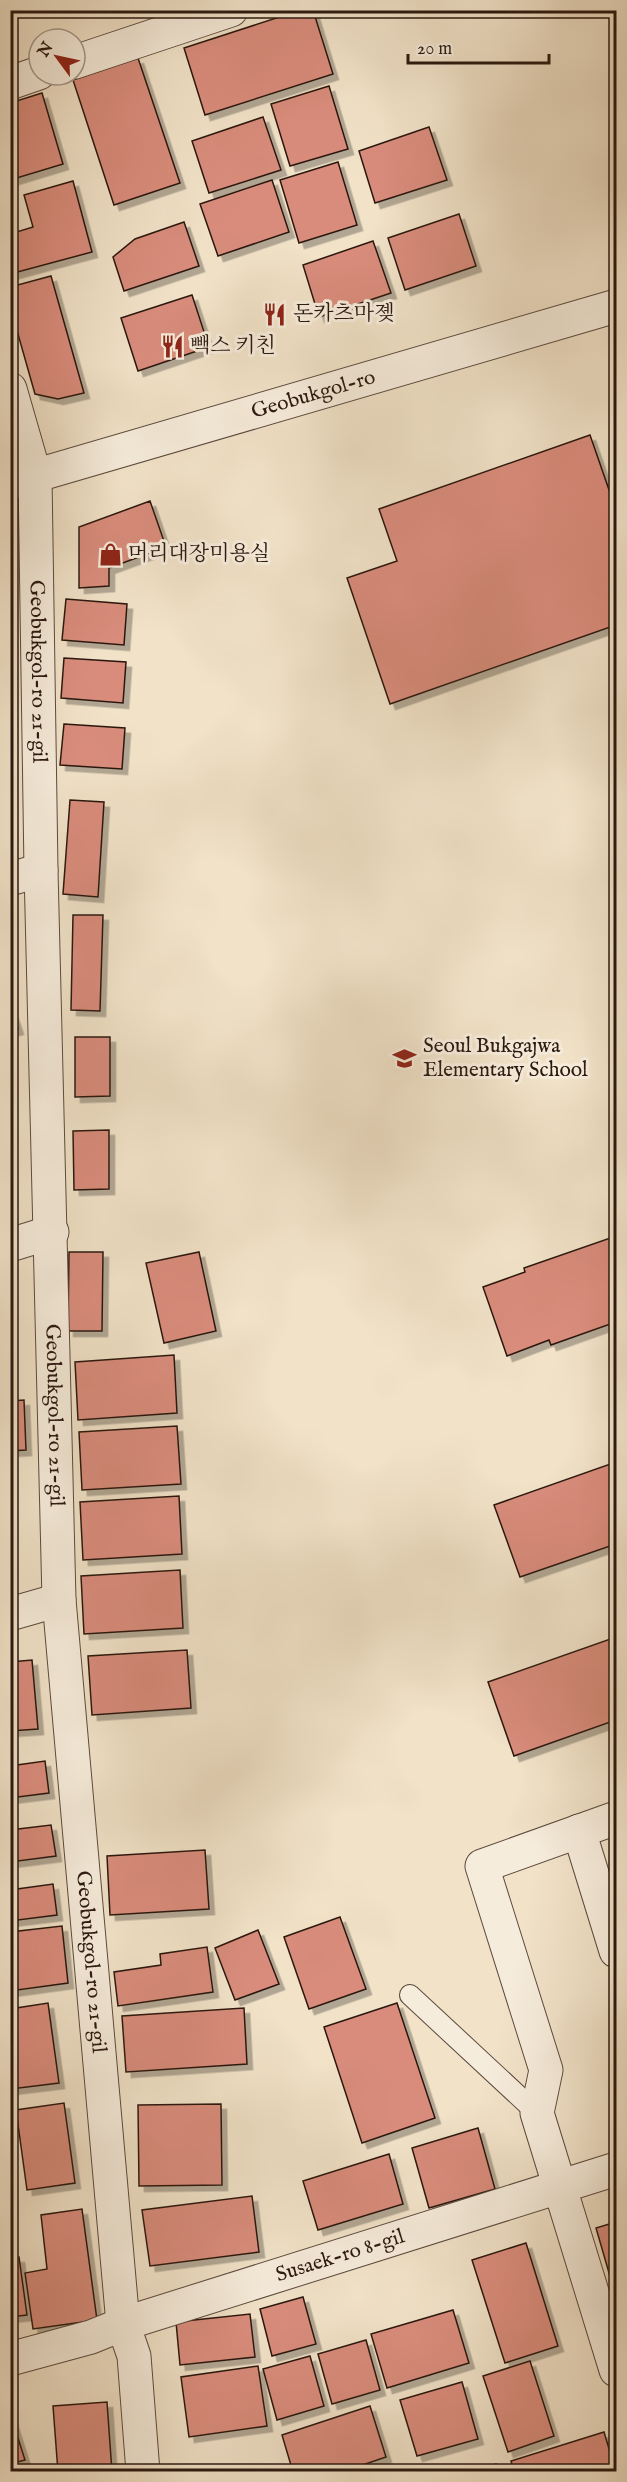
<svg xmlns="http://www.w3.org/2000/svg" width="627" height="2482" font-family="'IM FELL English','Noto Serif KR',serif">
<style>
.building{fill:#d98c7b;stroke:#2b1810;stroke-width:1.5;filter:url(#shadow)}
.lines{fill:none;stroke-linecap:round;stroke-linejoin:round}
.service-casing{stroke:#5c4a3e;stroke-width:22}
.minor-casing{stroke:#5c4a3e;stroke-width:35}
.tertiary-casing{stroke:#5c4a3e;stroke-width:35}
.service{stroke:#f6ecdb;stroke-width:20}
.minor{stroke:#f6ecdb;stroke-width:33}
.tertiary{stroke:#f6ecdb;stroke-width:33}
.labels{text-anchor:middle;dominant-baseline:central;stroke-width:6;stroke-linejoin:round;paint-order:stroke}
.poi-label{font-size:21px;fill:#2b1810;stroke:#f6ecdb;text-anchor:start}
.street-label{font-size:21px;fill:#2b1810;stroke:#f6ecdb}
</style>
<defs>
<filter id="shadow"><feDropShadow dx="5.5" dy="5.5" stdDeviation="0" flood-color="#0004"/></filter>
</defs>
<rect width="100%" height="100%" fill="#f1e2c8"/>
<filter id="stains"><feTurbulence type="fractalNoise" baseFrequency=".00333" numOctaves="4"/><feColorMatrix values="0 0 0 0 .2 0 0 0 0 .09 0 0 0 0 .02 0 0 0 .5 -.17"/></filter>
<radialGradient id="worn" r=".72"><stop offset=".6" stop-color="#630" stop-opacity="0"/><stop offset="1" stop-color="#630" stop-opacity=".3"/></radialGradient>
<!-- building -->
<g class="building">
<polygon points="301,10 313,10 333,74 205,115 184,48"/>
<polygon points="138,58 180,183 114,205 73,80"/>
<polygon points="329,86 348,149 290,166 271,104"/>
<polygon points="42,93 63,164 10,180 10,103"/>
<polygon points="263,117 281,170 209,193 192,141"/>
<polygon points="429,127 447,180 375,203 359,151"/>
<polygon points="338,162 357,225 299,243 280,180"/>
<polygon points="272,180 289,232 218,256 200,204"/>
<polygon points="73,181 92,252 10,274 10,234 33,227 24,195"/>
<polygon points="459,214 476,266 405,290 388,238"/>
<polygon points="184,222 199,266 124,291 113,257 135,239"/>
<polygon points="373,241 391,293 319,317 303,265"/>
<polygon points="51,276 84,393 58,399 35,394 10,306 10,287"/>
<polygon points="192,295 209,347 138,371 121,318"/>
<polygon points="590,435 616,510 616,625 390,704 347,578 397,561 379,509"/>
<polygon points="150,501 166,547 109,568 109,586 79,588 79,527"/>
<polygon points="66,599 127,604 124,645 62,640"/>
<polygon points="64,658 126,662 123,703 61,698"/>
<polygon points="64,724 125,728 122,769 60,765"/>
<polygon points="70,800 104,802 98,897 63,894"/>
<polygon points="73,915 103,915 100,1011 71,1010"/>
<polygon points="10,1005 18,1029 10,1031"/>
<polygon points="75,1037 110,1037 110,1096 75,1097"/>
<polygon points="109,1130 109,1189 74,1190 73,1131"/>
<polygon points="616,1236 616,1322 551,1345 549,1340 507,1356 483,1287 525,1272 524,1268"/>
<polygon points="69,1252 103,1252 102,1331 68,1331"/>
<polygon points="199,1252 216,1331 164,1343 146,1263"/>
<polygon points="174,1355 177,1413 78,1420 75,1362"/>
<polygon points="24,1400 26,1450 10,1451 10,1401"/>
<polygon points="177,1426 181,1484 82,1490 79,1432"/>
<polygon points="616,1462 616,1544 520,1577 494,1505"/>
<polygon points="179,1496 182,1554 83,1560 80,1502"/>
<polygon points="180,1570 183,1628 84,1634 81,1576"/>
<polygon points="616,1637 616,1720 514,1756 488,1682"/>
<polygon points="187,1650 191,1708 92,1715 88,1656"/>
<polygon points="32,1660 38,1729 10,1731 10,1662"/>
<polygon points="45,1761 49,1793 10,1798 10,1766"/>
<polygon points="51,1825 56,1856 10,1862 10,1830"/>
<polygon points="205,1850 209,1909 110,1915 107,1856"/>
<polygon points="53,1884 57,1915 10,1921 10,1890"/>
<polygon points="340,1917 366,1989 309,2009 284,1937"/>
<polygon points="62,1926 68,1983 10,1991 10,1932"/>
<polygon points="258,1930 279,1984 235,2000 215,1948"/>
<polygon points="207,1947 213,1992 118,2006 114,1972 161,1965 160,1954"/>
<polygon points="48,2003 59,2083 11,2089 10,2009"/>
<polygon points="397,2003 435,2118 362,2143 324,2027"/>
<polygon points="244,2008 247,2064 126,2072 122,2016"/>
<polygon points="64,2103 75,2183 27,2190 16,2110"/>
<polygon points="221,2104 222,2185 139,2186 138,2105"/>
<polygon points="478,2128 495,2189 429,2208 412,2148"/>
<polygon points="389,2154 403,2204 318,2230 303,2181"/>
<polygon points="252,2196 259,2252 150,2266 142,2210"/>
<polygon points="82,2209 97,2320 33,2329 25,2273 47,2269 41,2215"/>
<polygon points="616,2222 616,2297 596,2228"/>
<polygon points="526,2243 558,2346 505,2363 472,2260"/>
<polygon points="19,2257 27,2315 10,2317 10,2258"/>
<polygon points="303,2297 316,2344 272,2356 260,2309"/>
<polygon points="453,2310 469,2363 387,2388 371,2334"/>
<polygon points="250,2314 255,2357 180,2365 176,2322"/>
<polygon points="366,2340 380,2390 332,2404 318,2354"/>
<polygon points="310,2356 324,2406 277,2420 263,2369"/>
<polygon points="530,2361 554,2436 508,2452 483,2376"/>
<polygon points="258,2366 267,2426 189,2437 181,2377"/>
<polygon points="462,2382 478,2439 417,2456 400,2400"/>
<polygon points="107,2402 112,2472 58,2472 53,2406"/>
<polygon points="370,2406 386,2457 342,2472 293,2472 282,2435"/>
<polygon points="10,2413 25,2460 10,2464"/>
<polygon points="604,2432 616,2472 514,2472 511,2461"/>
<polygon points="496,2464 498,2472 474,2472"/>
<polygon points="281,2465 281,2472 172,2472 172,2471"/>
</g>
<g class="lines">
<defs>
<polyline id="service" points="410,1995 537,2113"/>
<g id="minor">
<polyline points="75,62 231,10"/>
<polyline points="10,83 39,73"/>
<path id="s1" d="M10 389 35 476 41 870 59 1600 123 2324 134 2356 143 2472"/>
<polyline points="10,879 41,870"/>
<polyline points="10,1245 52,1232"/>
<polyline points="10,1614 59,1600"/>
<polyline points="616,1818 482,1866 546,2070 537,2113 616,2370"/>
<polyline points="579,1831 616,1951"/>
<path id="s2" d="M10 2359 91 2337 123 2324 616 2169"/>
</g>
<g id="tertiary">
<path id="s3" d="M10 483 616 306"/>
</g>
</defs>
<!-- service casing -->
<use href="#service" class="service-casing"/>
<!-- minor casing -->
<use href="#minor" class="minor-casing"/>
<!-- tertiary casing -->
<use href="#tertiary" class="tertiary-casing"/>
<!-- service -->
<use href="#service" class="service"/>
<!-- minor -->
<use href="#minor" class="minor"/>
<!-- tertiary -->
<use href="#tertiary" class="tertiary"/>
</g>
<!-- icons -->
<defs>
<symbol id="restaurant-bare" viewBox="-9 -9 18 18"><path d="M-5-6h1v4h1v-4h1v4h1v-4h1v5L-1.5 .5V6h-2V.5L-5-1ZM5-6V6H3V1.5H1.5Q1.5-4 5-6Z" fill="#8f2418" stroke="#f6ecdb" stroke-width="2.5" paint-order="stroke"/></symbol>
<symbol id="shop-bare" viewBox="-9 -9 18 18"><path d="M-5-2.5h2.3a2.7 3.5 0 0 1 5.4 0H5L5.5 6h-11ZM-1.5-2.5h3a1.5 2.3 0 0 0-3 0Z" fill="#8f2418" stroke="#f6ecdb" stroke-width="2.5" paint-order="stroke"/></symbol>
<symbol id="school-bare" viewBox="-9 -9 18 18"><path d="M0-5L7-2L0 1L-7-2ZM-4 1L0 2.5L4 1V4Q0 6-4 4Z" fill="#8f2418" stroke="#f6ecdb" stroke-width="2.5" paint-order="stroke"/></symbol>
</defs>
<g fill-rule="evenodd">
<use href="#restaurant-bare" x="258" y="298" width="33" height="33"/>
<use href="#restaurant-bare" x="156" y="330" width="33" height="33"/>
<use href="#shop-bare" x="94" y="538" width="33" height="33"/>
<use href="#school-bare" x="388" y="1042" width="33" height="33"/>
</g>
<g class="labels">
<!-- poi labels -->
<g class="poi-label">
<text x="293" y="314">돈카츠마졪</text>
<text x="190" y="346">빽스 키친</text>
<text x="128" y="554">머리대장미용실</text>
<text x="423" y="1046">Seoul Bukgajwa<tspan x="423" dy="24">Elementary School</tspan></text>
</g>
<!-- street labels -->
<g class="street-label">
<text stroke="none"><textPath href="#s3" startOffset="316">Geobukgol-ro</textPath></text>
<text stroke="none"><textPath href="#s1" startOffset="286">Geobukgol-ro 21-gil</textPath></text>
<text stroke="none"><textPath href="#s1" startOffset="1030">Geobukgol-ro 21-gil</textPath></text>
<text stroke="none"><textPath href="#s1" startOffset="1578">Geobukgol-ro 21-gil</textPath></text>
<text stroke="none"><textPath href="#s2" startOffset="346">Susaek-ro 8-gil</textPath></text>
</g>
</g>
<!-- margin -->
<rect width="627" height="2482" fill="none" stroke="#f1e2c8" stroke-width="36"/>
<rect x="12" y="12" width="603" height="2458" fill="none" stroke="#2b1810" stroke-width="3"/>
<rect x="18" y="18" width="591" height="2446" fill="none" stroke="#2b1810" stroke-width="1.5"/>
<!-- north arrow -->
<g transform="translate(57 57) rotate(303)"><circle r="28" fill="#f6ecdb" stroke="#a5978a" stroke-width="1.5"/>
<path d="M0-4.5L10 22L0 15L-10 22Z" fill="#8f2418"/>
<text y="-9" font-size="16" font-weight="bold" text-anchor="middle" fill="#2b1810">N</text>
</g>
<!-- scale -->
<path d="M408 54v9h141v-9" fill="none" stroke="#2b1810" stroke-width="3"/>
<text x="417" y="54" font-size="18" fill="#2b1810" stroke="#f6ecdb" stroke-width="4.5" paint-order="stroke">20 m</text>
<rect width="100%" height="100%" filter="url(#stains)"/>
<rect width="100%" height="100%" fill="url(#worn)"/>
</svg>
